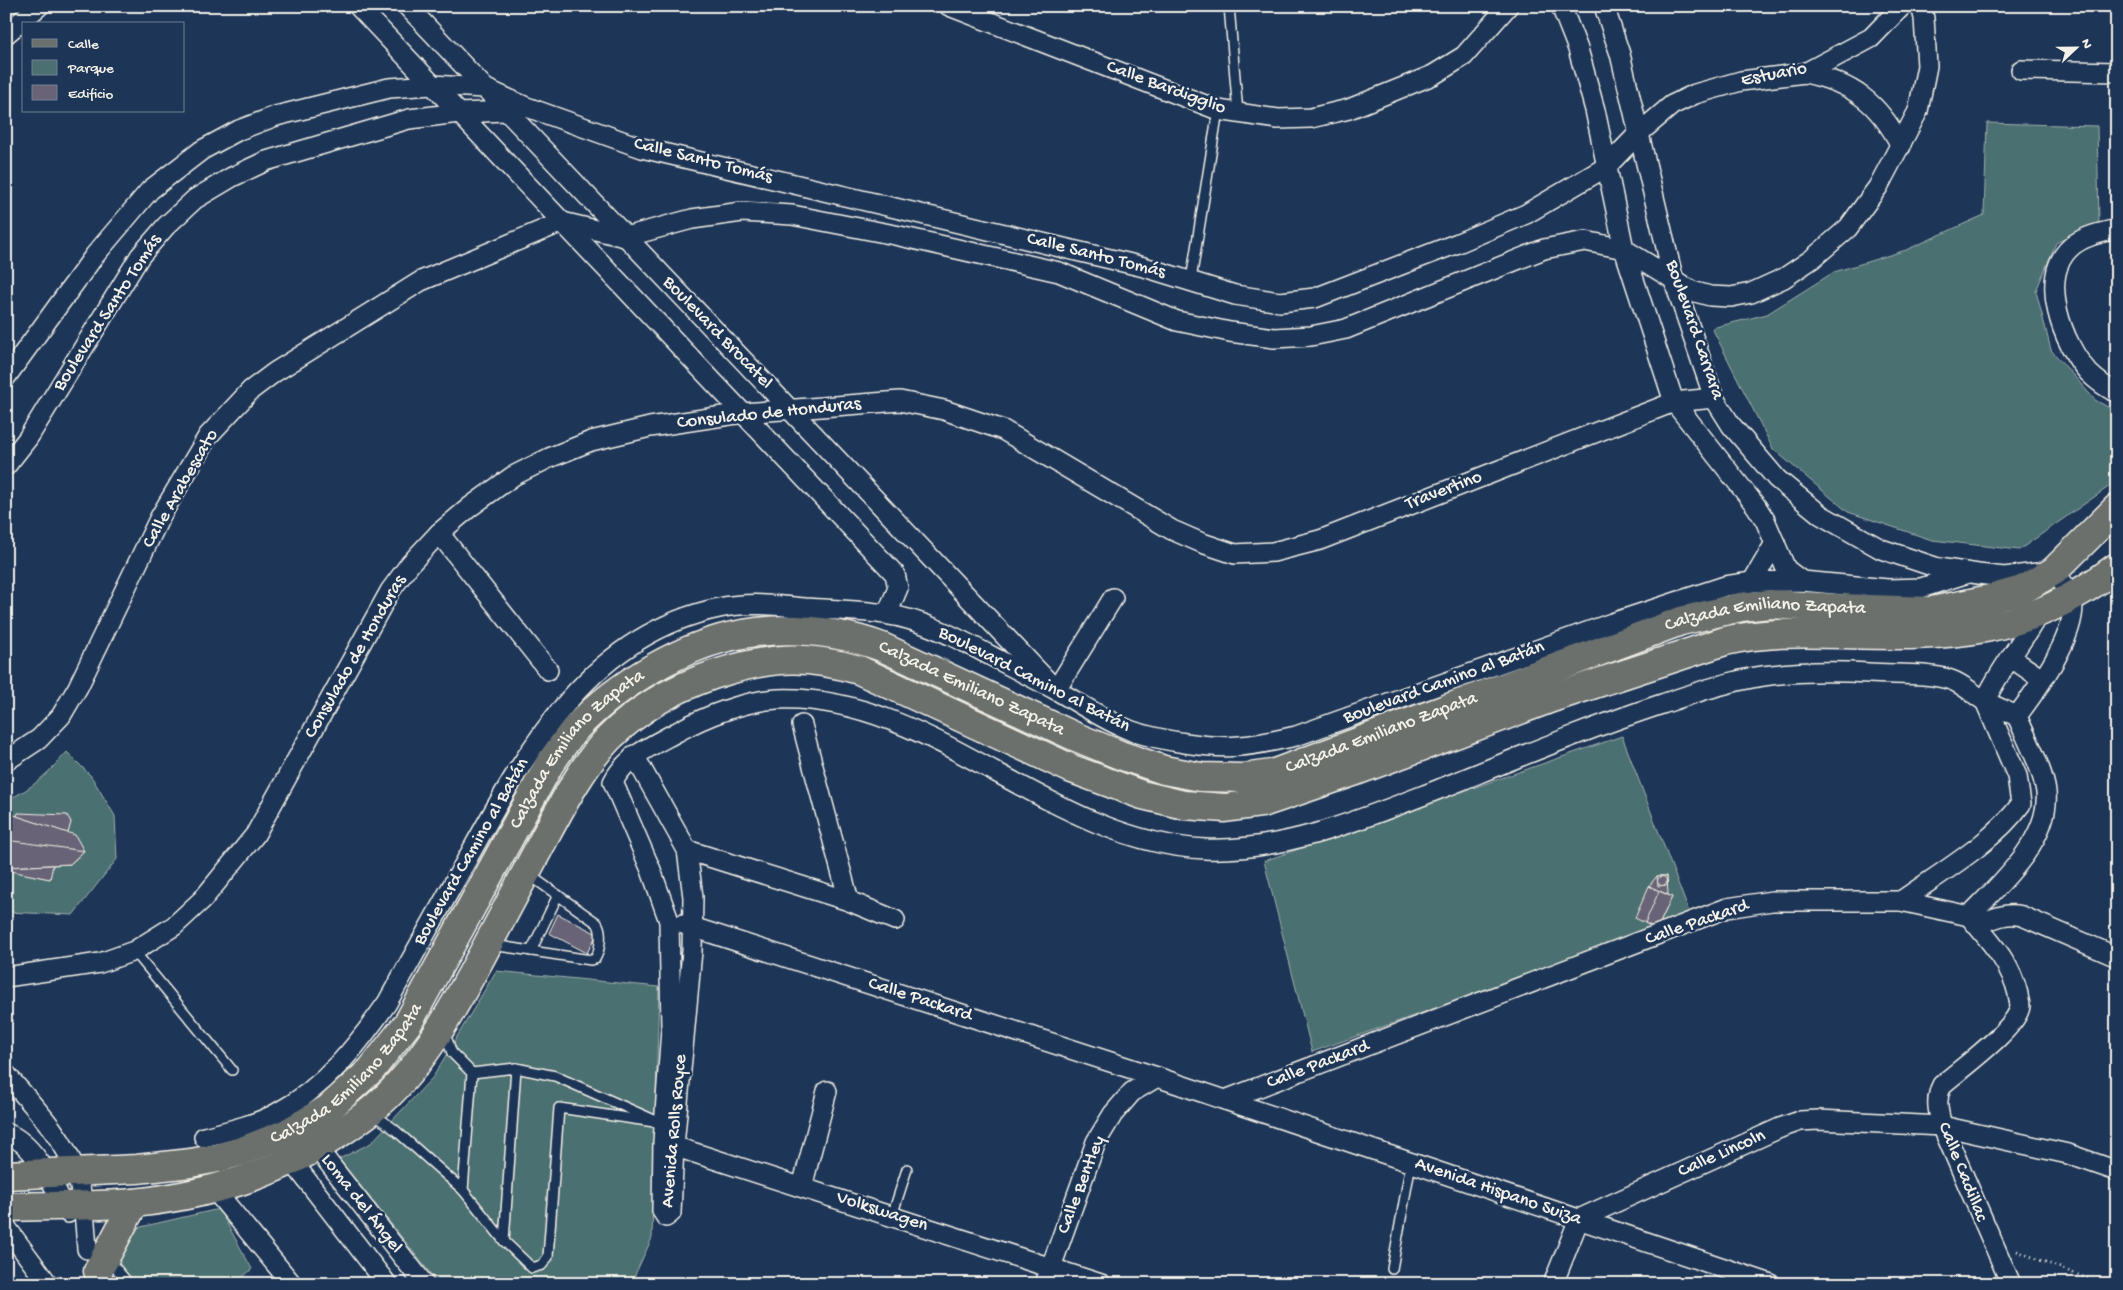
<svg xmlns="http://www.w3.org/2000/svg" width="2123" height="1290" font-family="'Gochi Hand',sans-serif">
<style>
.green{fill:#4c6f71;stroke:#a0b0ac}
.building{fill:#686376;stroke:#f4f1e8}
.lines{fill:none;stroke-linecap:round;stroke-linejoin:round}
.service-casing{stroke:#f4f1e8;stroke-width:12}
.minor-casing{stroke:#f4f1e8;stroke-width:22}
.primary-casing{stroke:#f4f1e8;stroke-width:31}
.path{stroke:#f4f1e8;stroke-width:3;stroke-dasharray:1 4;stroke-linecap:butt}
.service{stroke:#1d3557;stroke-width:9}
.minor{stroke:#1d3557;stroke-width:19}
.primary{stroke:#6c706d;stroke-width:28}
.labels{text-anchor:middle;dominant-baseline:central;stroke-width:5;stroke-linejoin:round;paint-order:stroke}
.street-label{font-size:19px;fill:#f4f1e8;stroke:#1d3557}
</style>
<rect width="100%" height="100%" fill="#1d3557"/>
<filter id="ink" filterUnits="userSpaceOnUse"><feTurbulence type="fractalNoise" baseFrequency=".02" numOctaves="2"/><feDisplacementMap in="SourceGraphic" scale="10" xChannelSelector="R" yChannelSelector="G"/><feConvolveMatrix kernelMatrix="1 2 1 2 8 2 1 2 1" color-interpolation-filters="sRGB"/></filter>
<g filter="url(#ink)">
<!-- green -->
<g class="green">
<polygon points="1987,123 2097,126 2099,222 2056,243 2036,291 2051,350 2095,400 2117,412 2117,481 2019,550 1932,540 1848,512 1773,449 1712,328 1767,314 1834,272 1906,250 1984,215"/>
<polygon points="1622,736 1691,917 1312,1052 1264,861"/>
<path d="M67 752 91 776 115 816 117 859 73 915 6 912V870L50 879 53 865 70 864 84 851 75 835 68 833 71 822 67 815 17 816 6 812V800C32 790 49 772 67 752Z"/>
<polygon points="496,971 659,987 652,1238 634,1277 626,1284 439,1284 339,1159 371,1143 433,1077"/>
<polygon points="219,1209 252,1269 235,1284 111,1284 109,1254 132,1229"/>
</g>
<!-- building -->
<g class="building">
<polygon points="8,813 75,835 84,851 70,864 6,867"/>
<polygon points="18,813 67,815 71,822 68,833 17,816"/>
<polygon points="6,840 84,851 70,864 6,867"/>
<polygon points="53,865 50,879 6,870 6,867"/>
<polygon points="1657,876 1667,876 1668,895 1649,886"/>
<polygon points="1657,876 1667,876 1667,885 1658,886"/>
<circle cx="1662" cy="881" r="4.5"/>
<polygon points="1649,886 1672,897 1657,929 1635,918"/>
<polygon points="1659,891 1672,897 1657,929 1645,923"/>
<polygon points="558,914 597,934 587,953 549,933"/>
</g>
<g class="lines">
<defs>
<g id="service">
<polyline points="1229,6 1238,113"/>
<polyline points="1191,280 1218,110"/>
<path d="M492 945 591 960 595 959C600 951 603 931 597 923L528 874"/>
<polyline points="134,951 232,1070"/>
<polyline points="531,951 558,895"/>
<polyline points="444,1031 452,1053 472,1073 463,1190"/>
<polyline points="372,1113 394,1129 463,1190 504,1241 532,1268 542,1265 548,1257 559,1108 661,1123 555,1076 516,1068 472,1073"/>
<polyline points="892,1216 907,1169"/>
<polyline points="504,1241 516,1068"/>
<polyline points="108,1259 129,1284"/>
<polyline points="1392,1269 1411,1163"/>
</g>
<g id="minor">
<polyline points="358,6 895,574 898,588 887,614"/>
<polyline points="407,6 1056,690 1113,598"/>
<polyline points="949,6 1218,110 1278,119 1311,118 1349,109 1433,75 1464,56 1508,6"/>
<polyline points="1561,6 1578,49 1595,110 1624,249 1674,402 1756,506 1765,520 1786,569 1802,581"/>
<path d="M1604 6 1620 54 1674 281 1714 398 1731 425 1777 479 1821 515 1881 549 1938 568 1978 574 2004 577 2054 571C2059 579 2069 589 2072 597 2080 632 2037 689 2017 716"/>
<polyline points="6,34 39,6"/>
<polyline points="2021,70 2117,72"/>
<path d="M1805 73C1853 83 1879 103 1901 146"/>
<path d="M2117 229C2101 233 2083 236 2071 247 2037 277 2063 345 2089 373 2097 381 2107 388 2117 393"/>
<polyline points="6,377 95,255 150,190 202,150 239,130 276,116 389,88 432,85 484,88 524,106 642,148 1144,267 1235,295 1280,302 1315,298 1458,243 1526,214 1606,167 1639,133 1672,105 1695,94 1741,81 1805,73 1871,38 1902,6"/>
<polyline points="6,466 28,438 140,256 166,226 195,199 232,177 266,161 409,119 459,113 506,111 514,109"/>
<polyline points="439,533 548,670"/>
<polyline points="1752,582 1775,543"/>
<polyline points="2011,658 2042,679"/>
<path d="M1985 701C1999 670 2022 643 2039 613L2036 609"/>
<polyline points="802,725 849,901"/>
<path d="M634 755 687 850 693 897 692 951 674 1146 671 1213 666 1217 662 1211 663 1142 671 1028 669 921 651 870 613 782C626 756 653 745 677 732 705 716 745 701 777 699 932 693 1049 842 1205 849 1284 852 1365 818 1437 790 1512 760 1586 729 1662 704 1695 693 1729 681 1763 676 1798 671 1834 671 1869 673 1895 675 1926 672 1951 680 1963 684 1973 694 1983 700 1994 706 2006 711 2017 716"/>
<polyline points="6,761 39,739 61,716 78,687 160,517 208,436 251,390 275,372 421,281 562,222 625,237 692,219 742,212 792,215 895,235 1059,272 1177,321 1230,332 1274,338 1311,336 1346,329 1544,249 1585,241 1624,249 1692,291 1710,296 1731,297 1751,293 1784,278 1812,259 1848,228 1878,187 1918,111 1927,66 1924,18 1921,6"/>
<polyline points="687,850 849,901 895,920"/>
<path d="M1901 901C1940 873 1993 843 2021 804L2017 776 1985 701"/>
<path d="M1969 916C1989 940 2011 963 2018 994 2018 998 2020 1002 2020 1006 2018 1028 1960 1069 1942 1085 1935 1099 1938 1111 1942 1126L2011 1284"/>
<path d="M1969 916C1999 885 2051 839 2046 792 2043 769 2026 738 2017 716"/>
<polyline points="683,924 1157,1077 1771,1284"/>
<path d="M1977 925C1993 919 2005 912 2022 916L2117 957"/>
<polyline points="6,977 100,963 134,951 174,926 203,899 255,835 390,591 410,564 439,533 470,507 513,476 549,458 591,441 650,427 743,413 900,401 944,410 1003,430 1172,530 1202,543 1235,554 1273,552 1320,540 1674,402 1714,398"/>
<path d="M6 1074C31 1104 63 1135 76 1172 84 1197 85 1223 87 1249"/>
<polyline points="1225,1100 1727,908 1772,901 1901,901 1969,916"/>
<path d="M6 1133C36 1144 54 1187 68 1213"/>
<path d="M204 1137C228 1131 255 1125 277 1113 324 1088 357 1046 387 1003 415 952 443 902 471 852 529 747 590 635 719 608 747 602 776 605 805 608 831 610 858 610 884 614 930 620 975 648 1016 669 1029 676 1043 683 1056 690 1081 704 1105 721 1132 731 1158 740 1212 749 1239 746 1258 745 1277 740 1296 736L1612 623 1725 586 1752 582 1802 581 1888 589 1921 588 1968 573"/>
<polyline points="664,1143 1101,1284"/>
<polyline points="317,1148 424,1284"/>
<polyline points="292,1161 387,1284"/>
<polyline points="802,1187 827,1091"/>
<polyline points="214,1189 292,1284"/>
<polyline points="6,1227 48,1284"/>
<polyline points="1045,1284 1096,1142 1113,1114 1132,1092 1157,1077"/>
<polyline points="1553,1284 1579,1219 1780,1128 1800,1121 1818,1120 1942,1126 2068,1154 2117,1171"/>
</g>
<g id="primary">
<path id="s1" d="M6 1175 137 1169 191 1163 218 1158 242 1151 285 1134 328 1109 371 1070 408 1023 549 765C558 753 566 739 576 728 617 684 684 644 743 634 790 626 838 631 882 647L1076 737 1120 755 1164 770 1201 777 1242 778 1272 774 1681 621 1741 607 1770 604 1837 608 1932 611 1990 599 2022 590 2054 571 2117 508"/>
<path d="M6 1207C48 1205 92 1207 134 1203 221 1194 298 1167 368 1113 420 1072 450 1014 481 957 503 916 524 876 546 835 563 803 584 764 609 738 638 709 675 688 713 675 768 657 803 654 859 670L1072 769 1142 795 1184 805 1225 808 1262 803 1356 771 1552 698 1725 641C1764 632 1802 633 1843 634 1953 637 2024 637 2117 567"/>
<polyline points="98,1271 134,1203"/>
</g>
</defs>
<!-- service casing -->
<use href="#service" class="service-casing"/>
<!-- minor casing -->
<use href="#minor" class="minor-casing"/>
<!-- primary casing -->
<use href="#primary" class="primary-casing"/>
<!-- path -->
<polyline class="path" points="2017,1251 2101,1284"/>
<!-- service -->
<use href="#service" class="service"/>
<!-- minor -->
<use href="#minor" class="minor"/>
<!-- primary -->
<use href="#primary" class="primary"/>
</g>
</g>
<g class="labels">
<!-- street labels -->
<g class="street-label">
<text transform="translate(1774 75) rotate(-11)">Estuario</text>
<text transform="translate(1166 88) rotate(20)">Calle Bardigglio</text>
<text transform="translate(703 161) rotate(14)">Calle Santo Tomás</text>
<text transform="translate(1096 256) rotate(14)">Calle Santo Tomás</text>
<text transform="translate(108 313) rotate(-57)">Boulevard Santo Tomás</text>
<text transform="translate(1694 330) rotate(71)">Boulevard Carrara</text>
<text transform="translate(717 333) rotate(46)">Boulevard Brocatel</text>
<text transform="translate(769 414) rotate(-6)">Consulado de Honduras</text>
<text transform="translate(181 489) rotate(-60)">Calle Arabescato</text>
<text transform="translate(1444 491) rotate(-21)">Travertino</text>
<text stroke="none"><textPath href="#s1" startOffset="2066">Calzada Emiliano Zapata</textPath></text>
<text transform="translate(356 657) rotate(-60)">Consulado de Honduras</text>
<text transform="translate(1034 680) rotate(27)">Boulevard Camino al Batán</text>
<text transform="translate(1444 683) rotate(-20)">Boulevard Camino al Batán</text>
<text stroke="none"><textPath href="#s1" startOffset="1226">Calzada Emiliano Zapata</textPath></text>
<text stroke="none"><textPath href="#s1" startOffset="1661">Calzada Emiliano Zapata</textPath></text>
<text stroke="none"><textPath href="#s1" startOffset="776">Calzada Emiliano Zapata</textPath></text>
<text transform="translate(472 852) rotate(-60)">Boulevard Camino al Batán</text>
<text transform="translate(1697 923) rotate(-19)">Calle Packard</text>
<text transform="translate(920 1000) rotate(18)">Calle Packard</text>
<text transform="translate(1318 1065) rotate(-21)">Calle Packard</text>
<text stroke="none"><textPath href="#s1" startOffset="371">Calzada Emiliano Zapata</textPath></text>
<text transform="translate(675 1131) rotate(-85)">Avenida Rolls Royce</text>
<text transform="translate(1722 1154) rotate(-24)">Calle Lincoln</text>
<text transform="translate(1962 1172) rotate(68)">Calle Cadillac</text>
<text transform="translate(1082 1185) rotate(-69)">Calle Bentley</text>
<text transform="translate(1498 1192) rotate(19)">Avenida Hispano Suiza</text>
<text transform="translate(361 1204) rotate(52)">Loma del Ángel</text>
<text transform="translate(882 1212) rotate(18)">Volkswagen</text>
</g>
</g>
<!-- margin -->
<rect width="2123" height="1290" fill="none" stroke="#1d3557" stroke-width="25"/>
<rect x="12" y="12" width="2098" height="1265" fill="none" stroke="#f4f1e8" stroke-width="2" filter="url(#ink)"/>
<!-- legend -->
<rect x="22" y="22" width="162" height="90" fill="#1d3557" stroke="#738091"/>
<rect x="32" y="39" width="25" height="8" fill="#6c706d" stroke="#738091"/>
<text x="68" y="48" font-size="15" fill="#f4f1e8">Calle</text>
<rect x="32" y="60" width="25" height="15" fill="#4c6f71" stroke="#738091"/>
<text x="68" y="72" font-size="15" fill="#f4f1e8">Parque</text>
<rect x="32" y="85" width="25" height="15" fill="#686376" stroke="#738091"/>
<text x="68" y="98" font-size="15" fill="#f4f1e8">Edificio</text>
<!-- north arrow -->
<g transform="translate(2076 48) rotate(68)" stroke="#1d3557" stroke-width="4" paint-order="stroke">
<path d="M0-4L9 19L0 12L-9 19Z" fill="#f4f1e8"/>
<text y="-8" font-size="14" font-weight="bold" text-anchor="middle" fill="#f4f1e8">N</text>
</g>
</svg>
